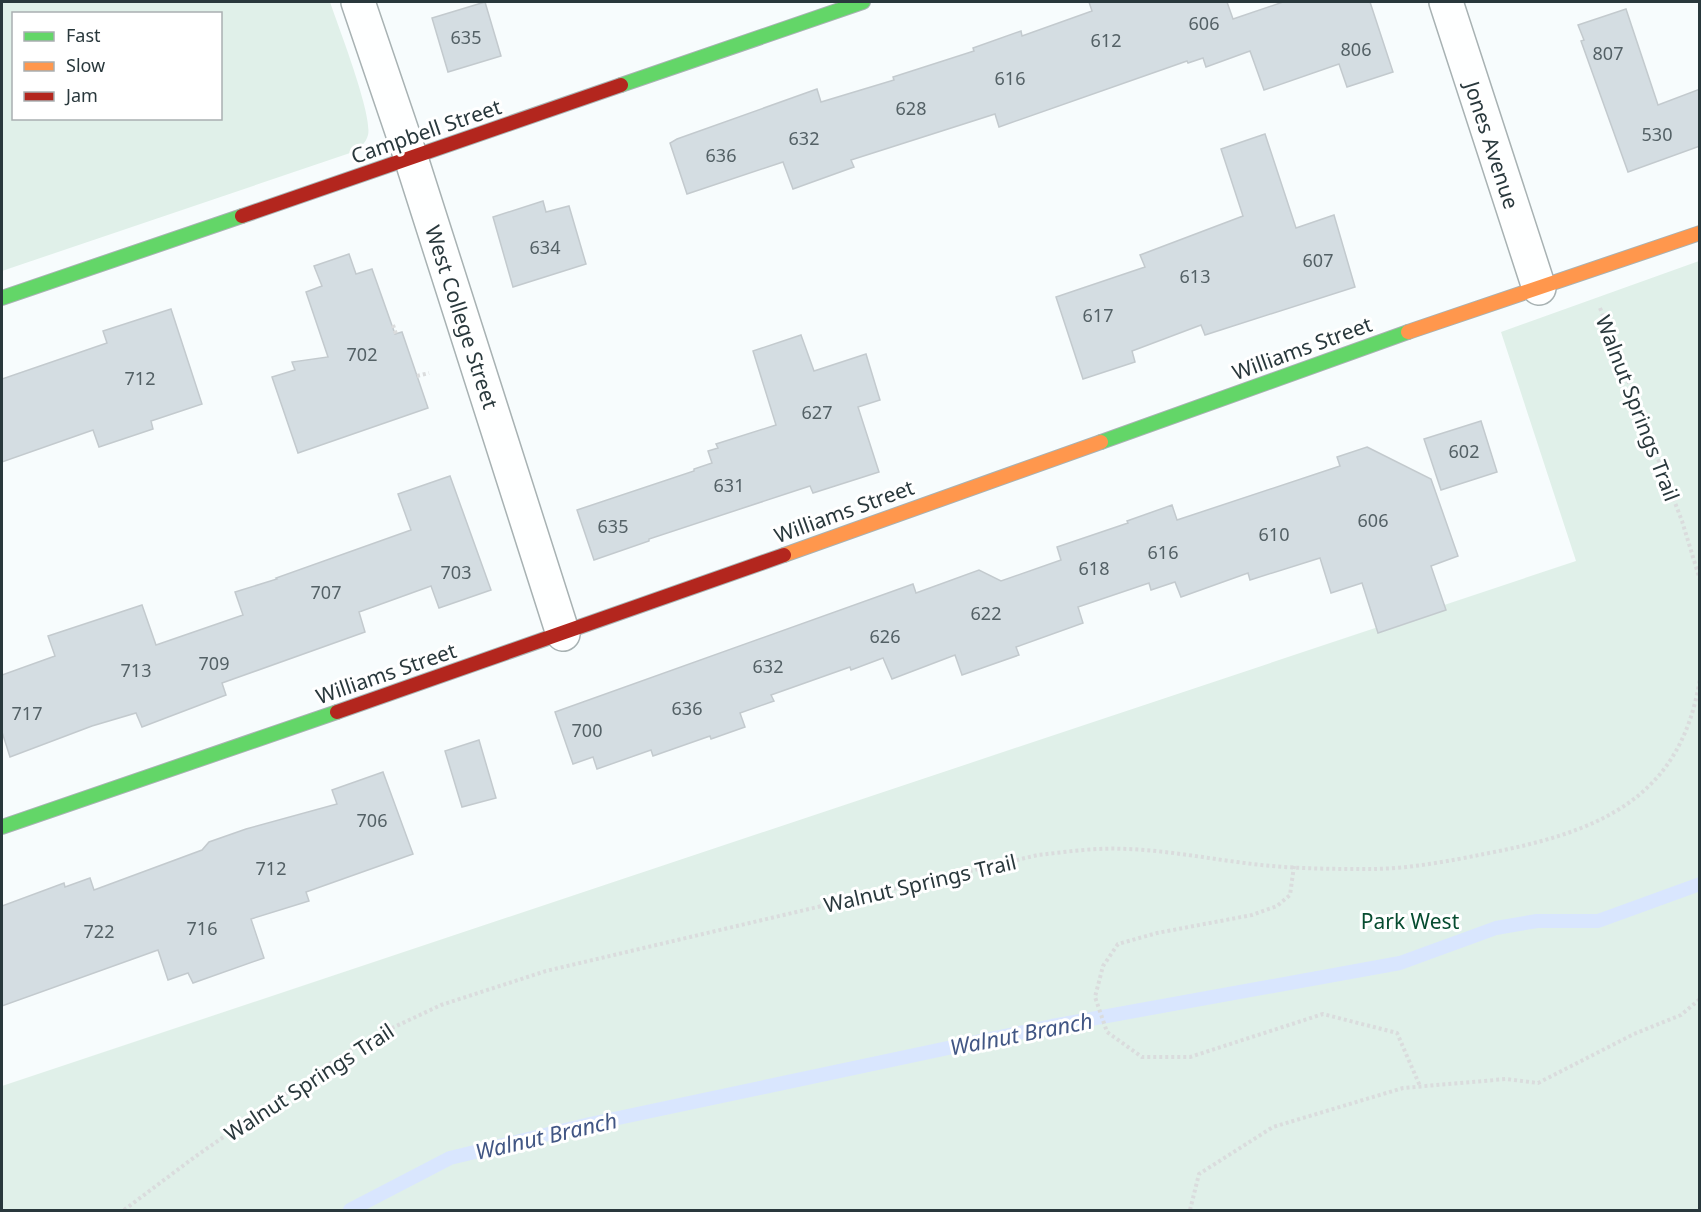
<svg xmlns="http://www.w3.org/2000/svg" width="1701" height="1212" font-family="'Noto Sans',sans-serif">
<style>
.green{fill:#e0f0e9;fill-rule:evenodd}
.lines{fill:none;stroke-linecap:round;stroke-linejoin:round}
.stream{stroke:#d9e6fe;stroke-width:14}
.building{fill:#d4dde2;stroke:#c3cace;stroke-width:1.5}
.street-casing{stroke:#a8b2b3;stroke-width:36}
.fast-casing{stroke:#a8b2b3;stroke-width:16}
.slow-casing{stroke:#a8b2b3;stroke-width:16}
.jam-casing{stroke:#a8b2b3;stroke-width:16}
.path{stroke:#dadcdd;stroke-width:4;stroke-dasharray:3 3;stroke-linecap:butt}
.street{stroke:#feffff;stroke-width:33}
.fast{stroke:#63d668;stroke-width:14}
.slow{stroke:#ff974d;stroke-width:14}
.jam{stroke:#b3261e;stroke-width:14}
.labels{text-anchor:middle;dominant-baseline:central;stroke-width:6;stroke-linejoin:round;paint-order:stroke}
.number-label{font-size:18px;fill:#546166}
.street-label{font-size:21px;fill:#29383c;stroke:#fff}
.park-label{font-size:21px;fill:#074c30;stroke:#fff}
.water-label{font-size:22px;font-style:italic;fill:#415684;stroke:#fff}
</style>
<rect width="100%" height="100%" fill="#f7fcfd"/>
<!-- green -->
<g class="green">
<path d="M2 2H330C338 26 373 115 368 135 366 143 360 148 353 152L2 271ZM14 14H220V118H14Z"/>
<polygon points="1699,261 1699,1210 2,1210 2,1086 1576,561 1501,332"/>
</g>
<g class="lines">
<!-- stream -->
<polyline class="stream" points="350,1210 450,1158 590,1124 1052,1026 1400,963 1496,928 1537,921 1598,921 1700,884"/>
</g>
<!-- building -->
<g class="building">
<polygon points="485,2 501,56 448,72 432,18"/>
<polygon points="1089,2 1227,2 1233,19 1283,2 1370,2 1393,72 1347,87 1339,64 1264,90 1250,51 1206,67 1203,58 1188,63 1187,61 999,127 995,114 851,160 854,167 793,189 783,162 687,194 670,143 677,139 817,89 821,102 894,80 893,77 974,51 973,48 1021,31 1022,36 1092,11"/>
<polygon points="1626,9 1658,105 1700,89 1700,146 1628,172 1581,41 1584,40 1578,25"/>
<polygon points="1265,134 1296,228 1334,215 1355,287 1205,335 1201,325 1132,351 1135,362 1083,379 1056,297 1145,267 1140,255 1243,216 1221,149"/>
<polygon points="543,201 546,212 569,206 586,264 513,287 493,217"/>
<polygon points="349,254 356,274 372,269 395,334 402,332 428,408 298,453 272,377 295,370 292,362 328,357 306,292 322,286 314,266"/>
<polygon points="171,309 202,404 151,421 153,429 99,447 93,430 2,462 2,379 107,343 103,331"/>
<polygon points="801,335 814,371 866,354 880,400 858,407 879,472 813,493 810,486 649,539 649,541 594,560 577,510 694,471 694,469 712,463 708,451 718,448 716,444 776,425 753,351"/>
<polygon points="1481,421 1497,472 1441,490 1424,439"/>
<polygon points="1367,447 1431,479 1458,556 1431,566 1446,610 1378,633 1362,583 1331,593 1320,558 1250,580 1248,573 1181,597 1175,582 1151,590 1149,583 1078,607 1083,623 1016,647 1019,655 962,675 955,655 892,679 883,658 851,670 850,667 771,695 774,701 740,713 745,727 711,739 710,736 653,756 651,750 597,769 593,757 573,764 555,712 913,584 916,593 979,570 1001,581 1061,560 1057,547 1128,523 1127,521 1172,505 1177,520 1340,466 1337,457"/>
<polygon points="450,476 491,590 439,608 431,586 359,612 365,632 222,683 226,695 142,727 136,713 92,726 10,757 2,732 2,675 55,656 48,636 142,605 156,645 243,615 235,592 277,579 276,578 411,530 398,494"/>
<polygon points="479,740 496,798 462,807 445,751"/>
<polygon points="383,772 413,854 306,892 309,901 251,919 264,958 193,983 188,973 168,980 158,950 2,1006 2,906 64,883 65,887 90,878 94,890 202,850 209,842 246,829 337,804 332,790"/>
</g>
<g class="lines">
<defs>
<g id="street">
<polyline points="358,2 411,158 563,634"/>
<polyline points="1446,2 1539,288"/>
</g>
<g id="fast">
<polyline points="621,85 863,2"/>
<polyline points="2,298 242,216"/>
<polyline points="1101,442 1408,332"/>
<polyline points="2,827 337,712"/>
</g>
<g id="slow">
<polyline points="1408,332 1700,233"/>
<polyline points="784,555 1101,442"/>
</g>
<g id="jam">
<polyline points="242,216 621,85"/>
<polyline points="337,712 784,555"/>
</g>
</defs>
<!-- street casing -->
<use href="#street" class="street-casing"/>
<!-- fast casing -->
<use href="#fast" class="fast-casing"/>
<!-- slow casing -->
<use href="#slow" class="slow-casing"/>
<!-- jam casing -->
<use href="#jam" class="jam-casing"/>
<!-- path -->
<g class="path">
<polyline points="1600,308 1682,521 1700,580"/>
<polyline points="393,325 396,334"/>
<polyline points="417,376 429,373"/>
<polyline points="1294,866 1290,895 1277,906 1252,915 1157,933 1118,944 1103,966 1095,997 1107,1032 1142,1057 1190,1057 1323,1014 1397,1033 1420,1086"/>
<path d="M124 1210 196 1156 341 1056 373 1037 441 1005 546 971 1038 855C1057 853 1077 850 1097 849 1155 846 1214 861 1272 866 1305 869 1339 869 1372 869 1407 869 1450 861 1484 854 1594 833 1681 802 1700 678"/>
<polyline points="1190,1210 1199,1174 1273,1127 1403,1088 1506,1079 1538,1083 1634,1034 1681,1015 1700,999"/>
</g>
<!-- street -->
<use href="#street" class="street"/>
<!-- fast -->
<use href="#fast" class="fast"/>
<!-- slow -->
<use href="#slow" class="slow"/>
<!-- jam -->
<use href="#jam" class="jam"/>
</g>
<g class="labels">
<!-- number labels -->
<g class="number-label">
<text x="1204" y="23">606</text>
<text x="466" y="37">635</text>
<text x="1106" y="40">612</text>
<text x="1356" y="49">806</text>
<text x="1608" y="53">807</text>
<text x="1010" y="78">616</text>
<text x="911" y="108">628</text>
<text x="1657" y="134">530</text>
<text x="804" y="138">632</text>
<text x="721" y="155">636</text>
<text x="545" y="247">634</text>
<text x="1318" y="260">607</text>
<text x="1195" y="276">613</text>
<text x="1098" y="315">617</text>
<text x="362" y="354">702</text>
<text x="140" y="378">712</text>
<text x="817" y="412">627</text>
<text x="1464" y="451">602</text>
<text x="729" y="485">631</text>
<text x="1373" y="520">606</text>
<text x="613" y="526">635</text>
<text x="1274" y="534">610</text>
<text x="1163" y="552">616</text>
<text x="1094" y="568">618</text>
<text x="456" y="572">703</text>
<text x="326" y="592">707</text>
<text x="986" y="613">622</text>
<text x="885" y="636">626</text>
<text x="214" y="663">709</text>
<text x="768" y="666">632</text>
<text x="136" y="670">713</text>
<text x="687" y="708">636</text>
<text x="27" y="713">717</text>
<text x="587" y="730">700</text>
<text x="372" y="820">706</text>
<text x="271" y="868">712</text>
<text x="202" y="928">716</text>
<text x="99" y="931">722</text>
</g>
<!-- street labels -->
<g class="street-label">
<text transform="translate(426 131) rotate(-19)">Campbell Street</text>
<text transform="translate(1492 145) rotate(72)">Jones Avenue</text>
<text transform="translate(462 317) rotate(72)">West College Street</text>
<text transform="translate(1302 348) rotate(-20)">Williams Street</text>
<text transform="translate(1638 408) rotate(69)">Walnut Springs Trail</text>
<text transform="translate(844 511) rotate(-20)">Williams Street</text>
<text transform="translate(386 673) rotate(-19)">Williams Street</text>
<text transform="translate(920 883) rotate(-13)">Walnut Springs Trail</text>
<text transform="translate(309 1082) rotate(-33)">Walnut Springs Trail</text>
</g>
<!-- park labels -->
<g class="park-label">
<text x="1410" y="921">Park West</text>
</g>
<!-- water labels -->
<g class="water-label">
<text transform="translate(1021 1033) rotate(-11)">Walnut Branch</text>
<text transform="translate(546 1135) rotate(-13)">Walnut Branch</text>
</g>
</g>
<!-- border -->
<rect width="1701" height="1212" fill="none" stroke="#29383c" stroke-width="6"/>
<!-- legend -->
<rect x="12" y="12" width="210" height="108" fill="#ffffff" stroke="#a9afb1" stroke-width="1.5"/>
<rect x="24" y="32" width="30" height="9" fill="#63d668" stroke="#a9afb1" stroke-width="1.5"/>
<text x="66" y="42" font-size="18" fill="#29383c">Fast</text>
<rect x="24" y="62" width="30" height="9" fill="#ff974d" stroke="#a9afb1" stroke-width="1.5"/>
<text x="66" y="72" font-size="18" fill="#29383c">Slow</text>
<rect x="24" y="92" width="30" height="9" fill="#b3261e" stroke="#a9afb1" stroke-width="1.5"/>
<text x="66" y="102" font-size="18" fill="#29383c">Jam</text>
</svg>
